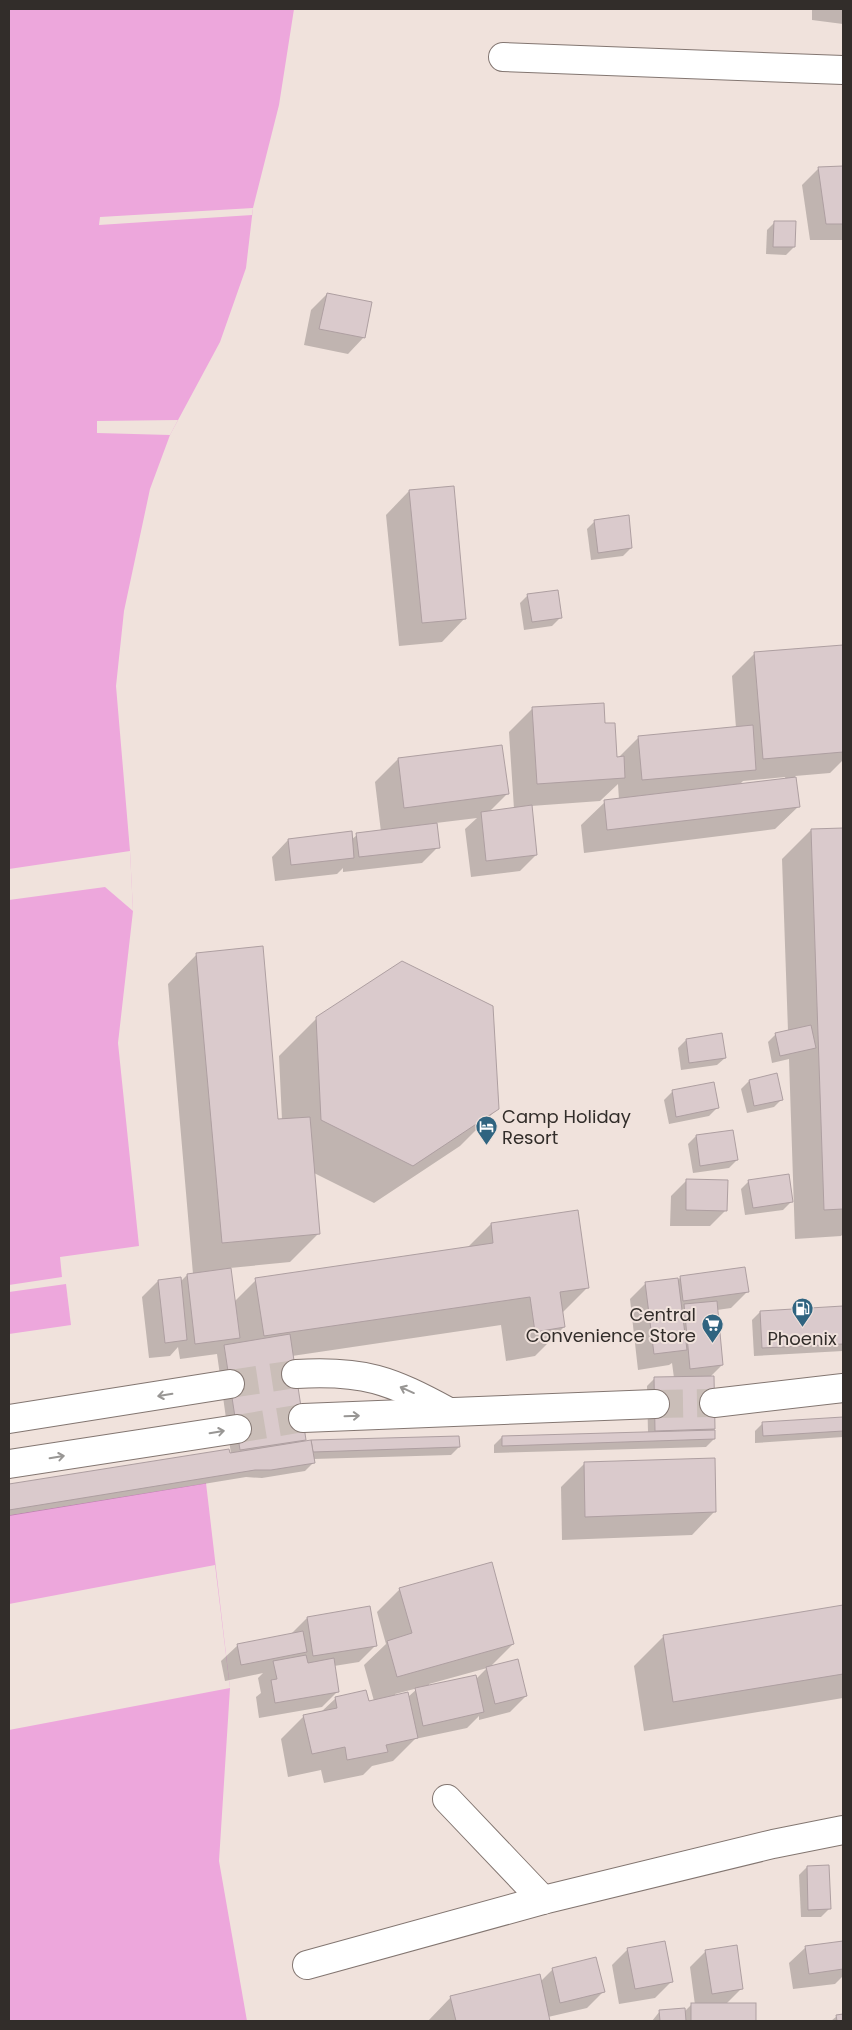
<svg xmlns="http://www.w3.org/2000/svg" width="852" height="2030" font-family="Poppins,sans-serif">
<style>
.water{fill:#eda7dc}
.pier{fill:#f0e2dc}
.shadow{fill:#0003;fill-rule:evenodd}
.building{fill:#dacacc;stroke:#ae9fa1}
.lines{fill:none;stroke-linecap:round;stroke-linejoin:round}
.major-tunnel{stroke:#cabeb8;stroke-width:28;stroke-dasharray:28 14;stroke-linecap:butt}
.minor-casing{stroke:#837671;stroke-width:30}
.major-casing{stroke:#837671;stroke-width:30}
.minor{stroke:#fff;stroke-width:28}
.major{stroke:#fff;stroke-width:28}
.oneway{stroke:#989694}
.labels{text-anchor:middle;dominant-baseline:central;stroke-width:4;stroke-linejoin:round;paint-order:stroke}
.poi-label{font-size:18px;fill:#322d2a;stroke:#f0e2dc;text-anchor:start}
</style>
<rect width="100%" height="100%" fill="#f0e2dc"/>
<!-- water -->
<g class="water">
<polygon points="9,9 294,9 279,105 253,208 246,268 220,342 170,435 150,489 124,611 116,686 130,851 133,911 118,1043 139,1246 60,1257 62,1277 9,1285"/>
<polygon points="66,1284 71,1325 9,1334 9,1292"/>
<polygon points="206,1483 230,1688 219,1861 247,2021 9,2021 9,1515"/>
</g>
<!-- pier -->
<g class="pier">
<polygon points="253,208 252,215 99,225 100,217"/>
<polygon points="178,420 170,435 97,433 97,421"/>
<polygon points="130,851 133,911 105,887 9,900 9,869"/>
<polygon points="206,1481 206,1483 9,1515 9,1513"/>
<polygon points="215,1565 230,1688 9,1730 9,1604"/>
</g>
<!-- shadow -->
<g class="shadow">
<polygon points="812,9 843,9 843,24 812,20"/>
<polygon points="843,168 843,240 810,240 802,185 818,169"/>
<polygon points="775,222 794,247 786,255 766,254 767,230"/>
<polygon points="327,294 364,337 348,354 304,345 311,310"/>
<polygon points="409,491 465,618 442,642 399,646 386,515"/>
<polygon points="595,521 631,548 623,556 591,560 587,529"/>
<polygon points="528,595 560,618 552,626 524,630 520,603"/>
<path d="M843 646V760L830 773 795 776 799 806 775 829 584 853 581 825 605 802 619 800 618 784 600 801 531 806 536 855 520 871 471 877 465 829 477 818 436 823 438 847 422 863 343 872V868L337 874 275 881 272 857 288 840H351L357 835 381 832 375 782 398 759 507 794 489 812 514 809 509 732 532 709 603 725 616 760 639 737 736 728 732 676 755 653ZM785 777 786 780 739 785 743 781Z"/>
<polygon points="843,829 843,1234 841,1236 795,1239 789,1059 772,1063 768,1042 776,1034 788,1031 782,859 811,830"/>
<polygon points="197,954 277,1121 282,1120 279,1056 317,1018 498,1108 460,1146 374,1203 314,1173 319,1233 290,1262 230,1268 234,1302 256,1280 467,1248 491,1224 577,1211 588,1287 562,1313 564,1327 535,1356 506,1361 501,1325 292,1356 305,1442 459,1447 451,1455 313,1459 313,1463 305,1471 262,1478 246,1477 9,1516 9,1486 228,1451 229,1454 231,1454 217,1354 180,1359 178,1347 170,1356 149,1358 142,1297 158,1281 180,1282 187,1275 193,1274 168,984"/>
<polygon points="686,1040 725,1058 717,1065 681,1070 678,1048"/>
<polygon points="749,1081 782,1099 774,1107 747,1113 741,1089"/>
<polygon points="672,1092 717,1108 709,1116 669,1124 664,1100"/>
<polygon points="696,1136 737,1160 729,1168 693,1173 688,1144"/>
<polygon points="687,1180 726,1210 710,1226 670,1226 671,1196"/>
<polygon points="749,1181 791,1202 783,1210 745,1215 741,1189"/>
<polygon points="681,1277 747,1292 731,1308 717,1310 722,1365 710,1377 713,1377 714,1439 706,1447 494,1453 494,1445 502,1437 648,1433 647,1386 655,1378 674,1378 672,1363 669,1365 638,1370 630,1299 646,1283 677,1281"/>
<polygon points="843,1308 843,1351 754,1356 752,1320 760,1312"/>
<polygon points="843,1418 843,1437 755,1443 755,1431 763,1423"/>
<polygon points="584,1464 715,1511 692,1535 562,1540 561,1487"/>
<path d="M400 1589 513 1644 489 1668 526 1696 510 1712 479 1720V1716L467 1728 415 1739 393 1761 372 1766 363 1775 324 1783 321 1770 288 1777 281 1739 304 1716 321 1712 336 1698 368 1702 374 1701 364 1665 386 1644 377 1612ZM487 1668 476 1679 429 1686V1684ZM418 1688 408 1697 396 1696 395 1694Z"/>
<polygon points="843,1607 843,1698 644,1731 634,1666 664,1636"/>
<polygon points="307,1618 375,1646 359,1662 334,1666 338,1691 322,1707 259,1718 256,1697 261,1693 258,1678 263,1673 225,1681 221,1661 238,1645 291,1634"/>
<polygon points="807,1867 829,1909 821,1917 801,1917 799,1875"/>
<polygon points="843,1942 843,1976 835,1984 793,1989 789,1963 806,1947"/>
<polygon points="628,1949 671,1982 655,1998 619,2004 612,1965"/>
<polygon points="706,1951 742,1988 725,2005 755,2005 755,2021 652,2021 660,2011 684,2012 691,2005 695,2005 690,1967"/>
<polygon points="553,1969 603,1992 587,2008 548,2017 549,2021 428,2021 451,1997 540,1982"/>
<polygon points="843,2015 843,2021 831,2021 837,2016"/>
</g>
<!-- building -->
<g class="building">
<polygon points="843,166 843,224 826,224 818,167"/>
<polygon points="774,221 796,221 795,247 773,247"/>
<polygon points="327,293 372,302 365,338 319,329"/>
<polygon points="454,486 466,619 422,623 409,490"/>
<polygon points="629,515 632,548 598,553 594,520"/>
<polygon points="558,590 562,618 532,622 527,594"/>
<polygon points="843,645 843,752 763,759 754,652"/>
<polygon points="604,703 605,723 615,723 617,757 624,756 625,778 537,784 532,707"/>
<polygon points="753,725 756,770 642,780 638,736"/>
<polygon points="502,745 509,794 404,808 398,758"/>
<polygon points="796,777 800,807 607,830 604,800"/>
<polygon points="532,805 537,855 486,861 481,812"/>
<polygon points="437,823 440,848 359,857 356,833"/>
<polygon points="843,828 843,1209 824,1210 811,829"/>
<polygon points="352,831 354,858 291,865 288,839"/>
<polygon points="263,946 278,1119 310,1117 320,1234 222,1243 196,953"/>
<polygon points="402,961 493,1006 499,1109 413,1166 321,1120 316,1017"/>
<polygon points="811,1025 816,1048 780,1056 775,1033"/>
<polygon points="722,1033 726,1058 689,1063 686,1039"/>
<polygon points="777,1073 783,1100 754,1106 749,1080"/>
<polygon points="714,1082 719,1108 676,1117 672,1090"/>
<polygon points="733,1130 738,1160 700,1166 696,1135"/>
<polygon points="789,1174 793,1202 753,1208 748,1180"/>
<polygon points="686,1179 728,1180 727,1211 686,1210"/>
<polygon points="578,1210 589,1288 560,1292 565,1327 535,1332 530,1297 264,1336 255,1278 493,1243 491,1223"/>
<polygon points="745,1267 749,1292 683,1301 680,1276"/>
<polygon points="231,1268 240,1338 195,1344 187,1274"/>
<polygon points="181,1277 187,1340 165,1343 158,1280"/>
<polygon points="678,1278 687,1350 654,1354 645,1282"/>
<polygon points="717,1301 723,1365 690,1369 684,1304"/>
<polygon points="843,1306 843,1344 762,1348 760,1311"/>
<polygon points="290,1334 306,1440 240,1450 224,1345"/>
<polygon points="714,1376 715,1429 655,1431 654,1377"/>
<polygon points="843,1417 843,1431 763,1436 762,1422"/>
<polygon points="715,1430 715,1439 502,1446 502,1436"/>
<polygon points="459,1436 460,1447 313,1452 311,1440"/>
<polygon points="311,1440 315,1463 271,1470 255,1470 9,1510 9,1484 229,1449 230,1453"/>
<polygon points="715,1458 716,1512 585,1517 584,1462"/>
<polygon points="492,1562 514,1644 397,1677 387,1641 412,1633 399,1588"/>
<polygon points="843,1605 843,1674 673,1702 663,1635"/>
<polygon points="370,1606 377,1646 313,1656 307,1617"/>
<polygon points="303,1631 307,1652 241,1665 237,1644"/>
<polygon points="306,1655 308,1663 334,1658 339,1692 275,1703 271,1680 277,1679 273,1661"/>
<polygon points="518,1659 527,1696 495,1704 486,1667"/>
<polygon points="476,1675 484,1712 423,1726 415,1688"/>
<polygon points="366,1690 369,1701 408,1692 418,1738 386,1745 388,1752 347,1760 345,1747 312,1754 303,1715 337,1708 335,1697"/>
<polygon points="829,1865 831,1909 808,1910 807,1866"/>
<polygon points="665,1941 673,1982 635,1989 627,1948"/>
<polygon points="843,1941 843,1969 809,1974 805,1946"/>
<polygon points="737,1945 743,1989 712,1994 705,1950"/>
<polygon points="596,1957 605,1992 560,2003 552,1968"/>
<polygon points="540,1974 550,2021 456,2021 450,1996"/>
<rect x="691" y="2003" width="65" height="18"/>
<polygon points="685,2008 686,2021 660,2021 659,2010"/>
<polygon points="843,2014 843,2021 837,2021 836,2015"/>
</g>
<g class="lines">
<!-- major-tunnel -->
<g class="major-tunnel">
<polyline points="230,1384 296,1374"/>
<polyline points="655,1404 714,1403"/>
<polyline points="237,1429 303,1418"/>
</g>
<defs>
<g id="minor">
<polyline points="503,57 843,70"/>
<polyline points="447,1799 543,1900"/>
<polyline points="307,1965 543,1900 773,1844 843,1830"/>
</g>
<g id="major">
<path d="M296 1374C364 1370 390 1380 449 1412"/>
<polyline points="714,1403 843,1388"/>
<polyline points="303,1418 655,1404"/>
<polyline points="9,1419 230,1384"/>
<polyline points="9,1464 237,1429"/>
</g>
</defs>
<!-- minor casing -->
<use href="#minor" class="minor-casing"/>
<!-- major casing -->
<use href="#major" class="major-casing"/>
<!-- minor -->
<use href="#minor" class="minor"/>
<!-- major -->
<use href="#major" class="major"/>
</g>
<!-- one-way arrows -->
<defs><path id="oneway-shaft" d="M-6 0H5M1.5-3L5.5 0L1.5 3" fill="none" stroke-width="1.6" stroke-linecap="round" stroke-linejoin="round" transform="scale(1.25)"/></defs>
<g class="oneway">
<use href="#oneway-shaft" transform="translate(407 1390) rotate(-156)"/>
<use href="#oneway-shaft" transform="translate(165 1395) rotate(171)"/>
<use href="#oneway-shaft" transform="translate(352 1416) rotate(-2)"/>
<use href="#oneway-shaft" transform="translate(217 1432) rotate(-9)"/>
<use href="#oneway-shaft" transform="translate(57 1457) rotate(-9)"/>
</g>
<!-- icons -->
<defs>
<symbol id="hotel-pin" viewBox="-11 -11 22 30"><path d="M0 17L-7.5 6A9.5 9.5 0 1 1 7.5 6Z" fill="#306480" stroke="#f0e2dc"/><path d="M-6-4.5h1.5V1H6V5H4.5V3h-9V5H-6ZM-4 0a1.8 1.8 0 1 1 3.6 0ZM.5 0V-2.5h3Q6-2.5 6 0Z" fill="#fff"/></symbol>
<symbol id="fuel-pin" viewBox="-11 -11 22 30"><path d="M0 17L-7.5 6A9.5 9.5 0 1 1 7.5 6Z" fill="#306480" stroke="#f0e2dc"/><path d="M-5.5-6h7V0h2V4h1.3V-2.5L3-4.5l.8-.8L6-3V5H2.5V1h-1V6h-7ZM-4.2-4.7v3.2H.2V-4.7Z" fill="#fff"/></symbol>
<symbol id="supermarket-pin" viewBox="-11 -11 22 30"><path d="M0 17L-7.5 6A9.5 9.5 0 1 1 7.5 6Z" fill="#306480" stroke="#f0e2dc"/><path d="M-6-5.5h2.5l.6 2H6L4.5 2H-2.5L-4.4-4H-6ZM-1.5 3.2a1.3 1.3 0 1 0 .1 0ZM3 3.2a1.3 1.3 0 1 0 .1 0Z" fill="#fff"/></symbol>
</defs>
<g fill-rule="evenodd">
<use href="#hotel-pin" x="474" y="1114" width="25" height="34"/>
<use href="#fuel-pin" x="790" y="1296" width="25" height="34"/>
<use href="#supermarket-pin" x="700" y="1312" width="25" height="34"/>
</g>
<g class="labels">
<!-- poi labels -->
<g class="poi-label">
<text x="502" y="1116">Camp Holiday<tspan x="502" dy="21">Resort</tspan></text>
<text x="696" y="1314" text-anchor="end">Central<tspan x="696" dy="21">Convenience Store</tspan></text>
<text x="802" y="1338" text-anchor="middle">Phoenix</text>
</g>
</g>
<!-- border -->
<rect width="852" height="2030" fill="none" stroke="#322d2a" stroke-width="20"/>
</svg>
